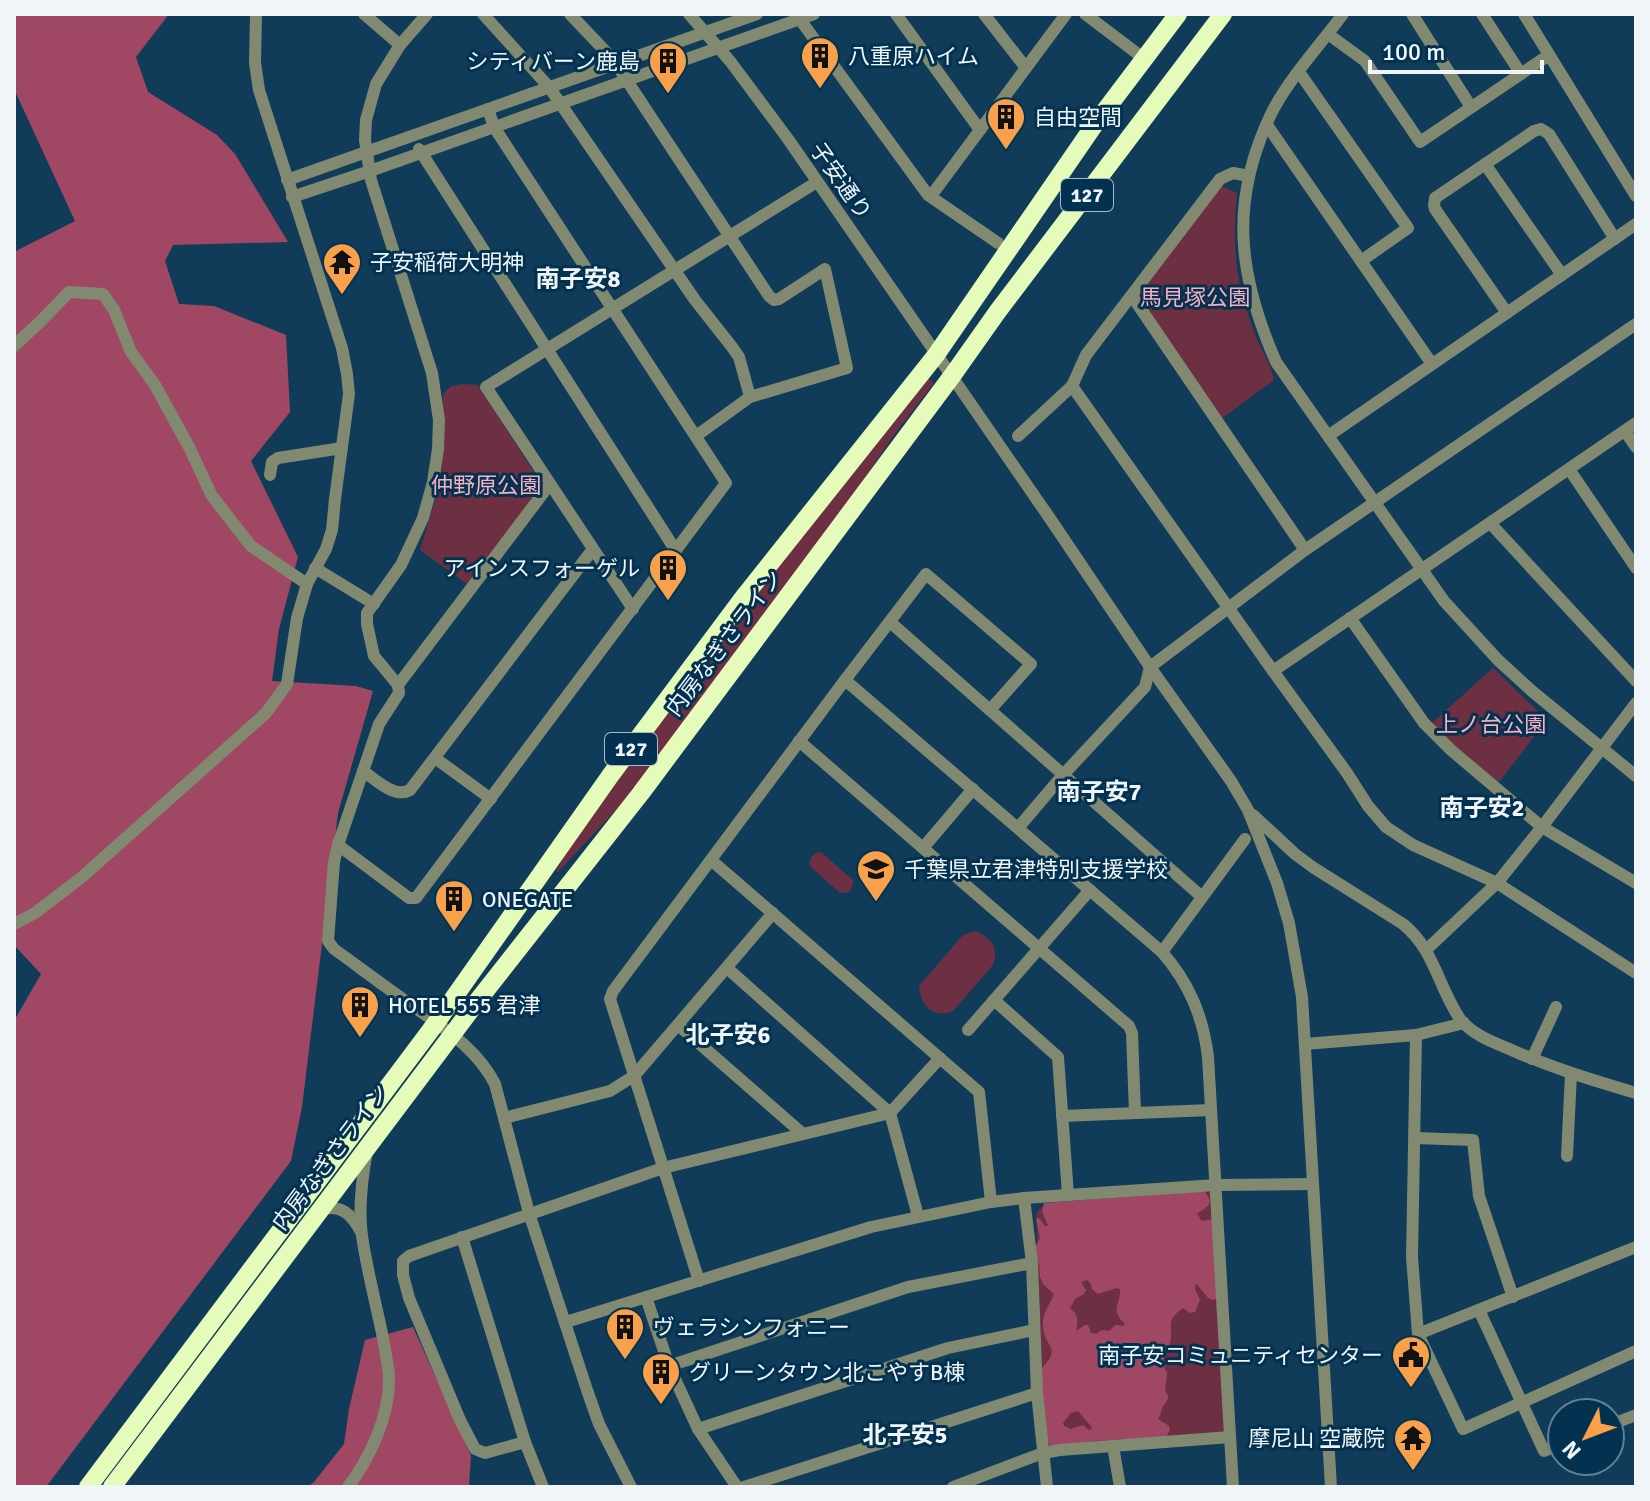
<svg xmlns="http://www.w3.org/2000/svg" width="1650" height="1501" font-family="Signika,'Noto Sans JP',sans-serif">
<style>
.green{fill:#6c3042}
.forest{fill:#a04863;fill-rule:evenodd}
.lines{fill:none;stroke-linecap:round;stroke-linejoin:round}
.minor{stroke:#818a70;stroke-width:12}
.highway{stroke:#e5fbb9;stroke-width:18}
.labels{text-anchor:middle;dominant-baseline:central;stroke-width:6;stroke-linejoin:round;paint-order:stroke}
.shield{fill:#02324f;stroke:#a9bac7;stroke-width:2}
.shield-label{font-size:20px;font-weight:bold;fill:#f0f5fa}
.poi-label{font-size:22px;fill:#f0f5fa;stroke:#02324f;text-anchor:start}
.street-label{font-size:22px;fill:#f0f5fa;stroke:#02324f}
.park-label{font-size:22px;fill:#f9afc2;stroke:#02324f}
.neighbourhood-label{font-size:24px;font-weight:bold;fill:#f0f5fa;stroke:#02324f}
</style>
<rect width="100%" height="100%" fill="#103c5a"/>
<!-- green -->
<g class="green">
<path d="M1218 184 1237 193C1232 249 1235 282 1255 334 1261 350 1271 363 1274 380L1221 419 1139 296V291Z"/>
<polygon points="928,378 934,383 894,435 831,528 628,797 558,872 556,871 569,848 725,632"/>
<polygon points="463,384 478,385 541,483 537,492 467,584 420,550 441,481 443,394 451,386"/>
<polygon points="1493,668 1547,720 1499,782 1463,754 1432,723"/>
<polygon points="818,852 822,853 853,880 853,885 849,892 840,893 813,869 809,864 811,857"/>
<path d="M975 931C990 936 1000 949 993 965L953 1011C933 1019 920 1005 919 986L963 935Z"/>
<polygon points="1209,1192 1213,1194 1224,1431 1221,1434 1052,1448 1045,1444 1036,1214 1045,1203"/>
</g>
<!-- forest -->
<g class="forest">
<polygon points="14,14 169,14 136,57 148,92 217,135 235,154 288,242 173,245 165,261 179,304 214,306 286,335 290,412 251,461 298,557 279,629 272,681 356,686 373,691 338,813 302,1107 291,1161 46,1487 14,1487 14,1021 41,974 14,945 14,252 75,221 14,89"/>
<path d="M1205 1191 1210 1201 1208 1206 1197 1214 1202 1221 1213 1219 1218 1299 1213 1300 1208 1298 1196 1283 1195 1289 1200 1300 1195 1312 1190 1313 1183 1308C1164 1322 1174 1325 1170 1344 1169 1350 1165 1356 1162 1362L1167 1373 1165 1391C1171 1398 1167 1401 1163 1406 1161 1410 1161 1415 1158 1419L1169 1426 1170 1430 1166 1437 1092 1441 1080 1445 1057 1447 1050 1445 1047 1440 1038 1372C1065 1345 1044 1350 1043 1325 1042 1313 1050 1305 1054 1294L1043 1284 1040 1277 1039 1264 1033 1251 1040 1238 1036 1219 1039 1218 1045 1226H1048L1042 1211 1044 1203ZM1087 1280 1091 1284 1092 1289 1098 1294 1117 1288 1120 1289C1121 1305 1109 1309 1125 1324L1124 1326 1115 1325 1109 1331 1102 1330 1096 1334 1091 1333 1088 1325H1085L1076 1331C1078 1321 1079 1315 1070 1308L1075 1299 1084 1294 1086 1290 1081 1282ZM1078 1411 1091 1426 1092 1429 1089 1430 1083 1425 1071 1429 1064 1426 1063 1423 1071 1413Z"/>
<polygon points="413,1327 471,1456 469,1487 307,1487 314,1482 344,1444 349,1409 365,1340"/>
</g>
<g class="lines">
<!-- minor -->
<g class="minor">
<polyline points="364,14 400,45"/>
<path d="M427 14 400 45 376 84 366 120 365 140 371 180 432 373 439 420 438 449 433 482 423 518 401 565 367 613V624L374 656 398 685 399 693 379 724 338 845 334 862 328 941 334 949C359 967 384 986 410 1004 442 1027 477 1048 495 1084L529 1213 587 1390 599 1424 631 1487"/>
<polyline points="483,14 549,87 695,300 732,347 739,357 750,397"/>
<polyline points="570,14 607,53 616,64 769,296 774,300 779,299 825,269 847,368 750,397 696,436"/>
<polyline points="689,14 730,61 788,139 1051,520 1150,667 1231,781 1248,810 1277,883 1289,923 1302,997 1331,1487"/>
<polyline points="796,14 928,195 998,243"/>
<polyline points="896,14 980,130"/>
<polyline points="984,14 1026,68"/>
<polyline points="1085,14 1138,54"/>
<path d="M1343 14C1321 44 1287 81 1271 114 1229 202 1238 275 1276 362L1444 601 1498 660 1533 692 1636 776"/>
<polyline points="1412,14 1471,107"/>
<polyline points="1482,14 1521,74"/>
<polyline points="1524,14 1636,196"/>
<polyline points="1328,34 1365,61 1420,142 1549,55"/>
<polyline points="1299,72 1408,228 1361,261"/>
<polyline points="1267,125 1432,364"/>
<polyline points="419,149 676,551"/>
<polyline points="1485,164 1562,275"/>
<polyline points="287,180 757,14"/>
<polyline points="931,196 1066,14"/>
<polyline points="292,197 370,171 814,14"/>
<polyline points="1132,296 1305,550"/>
<polyline points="1507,313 1435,209 1434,205 1435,198 1534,131 1541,129 1549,134 1615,239"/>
<polyline points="14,346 40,322 69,292 103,294 114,310 131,352 155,385 190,449 212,496 251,546 307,584"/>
<polyline points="1072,386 1273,671 1347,773 1368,806 1386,827 1413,845 1497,883 1636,973"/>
<polyline points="1625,431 1636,447"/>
<polyline points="1018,436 1072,386 1086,355 1220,179 1233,173 1249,176"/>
<polyline points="1328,436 1636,224"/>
<polyline points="1569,469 1636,568"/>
<polyline points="270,475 272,462 278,458 342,448"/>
<polyline points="1490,523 1636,681"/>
<polyline points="315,568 374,604"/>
<polyline points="633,609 486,387 817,182"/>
<polyline points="1350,618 1424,723 1451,750 1542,827 1636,883"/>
<polyline points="890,622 1202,897"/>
<polyline points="1273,671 1636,423"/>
<path d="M845 680 1162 952C1189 983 1203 1016 1208 1057L1233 1487"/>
<polyline points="398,685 550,484"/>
<polyline points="799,741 1129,1026 1132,1033 1135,1113"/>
<polyline points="435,758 491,799"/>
<path d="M363 771C376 780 395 799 410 790L593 549"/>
<path d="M1253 815 1295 854 1314 868 1403 924C1435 950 1438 987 1460 1019 1472 1034 1490 1041 1507 1048 1549 1067 1592 1080 1636 1093"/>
<polyline points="1018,828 1063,775 1145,687 1150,667 1305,550 1636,324"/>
<polyline points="338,845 409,898 416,898 726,483 494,127 488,109"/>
<polyline points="923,848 973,789"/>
<polyline points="711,860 979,1092 991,1202"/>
<polyline points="14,924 35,913 82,877 266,713 287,684 297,618 307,584 326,549 332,530 335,499 349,394 347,374 342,348 259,90 255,63 256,14"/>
<polyline points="1426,950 1497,883 1542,827 1636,703"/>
<polyline points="1162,952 1245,839"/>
<polyline points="727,968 890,1113 918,1216"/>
<polyline points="994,1000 1058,1057 1068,1195"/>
<polyline points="678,1025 803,1134"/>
<polyline points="968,1030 1090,890"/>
<polyline points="1416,1035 1412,1257 1418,1334 1463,1429 1636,1351"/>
<polyline points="1305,1044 1416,1035 1464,1023"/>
<polyline points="1532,1059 1556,1007"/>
<polyline points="1062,1116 1211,1110"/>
<polyline points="504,1118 610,1091 634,1076 773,913"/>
<polyline points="1415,1138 1473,1140 1479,1196 1513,1297"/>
<polyline points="1567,1156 1571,1074"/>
<polyline points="1024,1198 1032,1263 1037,1393 1047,1487"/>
<path d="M320 1210C341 1203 352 1215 361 1232"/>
<polyline points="462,1237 525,1442 543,1487"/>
<polyline points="699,1281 610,999 613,991 845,680 926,574 1031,664 990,710"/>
<polyline points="646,1297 669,1366 698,1429 737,1487"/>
<polyline points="1479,1310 1544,1451 1562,1444"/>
<polyline points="566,1322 871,1227 991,1202 1024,1198 1216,1185 1312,1184"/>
<polyline points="1418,1334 1636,1247"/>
<polyline points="669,1366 908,1287 1032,1263"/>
<polyline points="1610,1425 1636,1415"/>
<polyline points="698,1429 948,1348 1034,1330"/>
<polyline points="525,1442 485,1453 475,1449 460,1420 409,1298 403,1275 403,1261 409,1256 663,1168 890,1113 940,1058"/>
<polyline points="1113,1446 1120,1487"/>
<path d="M348 1487C370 1458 389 1417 389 1380 389 1366 385 1352 383 1338 376 1304 367 1270 362 1236 358 1208 362 1178 367 1151"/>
<polyline points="744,1487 1037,1393"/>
<polyline points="953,1487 1043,1453 1060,1450 1230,1437"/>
</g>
<!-- highway -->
<g class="highway">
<polyline points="88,1487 436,1023 610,776 746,594 936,355 1095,124 1178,14"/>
<polyline points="112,1487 479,999 641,793 952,376 998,311 1223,14"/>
</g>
</g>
<!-- icons -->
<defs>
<symbol id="building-pin" viewBox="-11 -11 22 30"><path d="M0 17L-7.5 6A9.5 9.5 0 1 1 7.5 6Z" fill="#f8a14a" stroke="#02324f"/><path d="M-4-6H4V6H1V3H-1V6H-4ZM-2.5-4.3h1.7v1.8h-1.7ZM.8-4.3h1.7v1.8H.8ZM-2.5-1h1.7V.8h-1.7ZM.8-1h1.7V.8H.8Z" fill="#111"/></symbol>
<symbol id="temple-pin" viewBox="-11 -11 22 30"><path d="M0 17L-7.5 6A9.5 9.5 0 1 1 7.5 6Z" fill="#f8a14a" stroke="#02324f"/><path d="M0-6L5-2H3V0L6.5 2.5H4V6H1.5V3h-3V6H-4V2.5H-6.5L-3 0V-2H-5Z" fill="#111"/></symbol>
<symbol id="school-pin" viewBox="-11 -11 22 30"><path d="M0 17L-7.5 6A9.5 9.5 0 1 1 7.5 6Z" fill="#f8a14a" stroke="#02324f"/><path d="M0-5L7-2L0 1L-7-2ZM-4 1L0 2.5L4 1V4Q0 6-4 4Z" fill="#111"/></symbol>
<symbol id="civic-pin" viewBox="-11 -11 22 30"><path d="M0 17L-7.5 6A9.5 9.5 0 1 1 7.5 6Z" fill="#f8a14a" stroke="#02324f"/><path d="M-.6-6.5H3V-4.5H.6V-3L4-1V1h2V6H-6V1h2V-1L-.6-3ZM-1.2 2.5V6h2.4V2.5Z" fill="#111"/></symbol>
</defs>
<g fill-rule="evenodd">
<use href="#building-pin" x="798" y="34" width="44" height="60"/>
<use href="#building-pin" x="646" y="39" width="44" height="60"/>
<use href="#building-pin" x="984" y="95" width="44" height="60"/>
<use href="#temple-pin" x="320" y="240" width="44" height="60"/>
<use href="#building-pin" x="646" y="546" width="44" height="60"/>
<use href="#school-pin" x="854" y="847" width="44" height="60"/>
<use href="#building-pin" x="432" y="877" width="44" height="60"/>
<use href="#building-pin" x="338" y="983" width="44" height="60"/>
<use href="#building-pin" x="603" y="1305" width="44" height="60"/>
<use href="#civic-pin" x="1389" y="1333" width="44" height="60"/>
<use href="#building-pin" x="639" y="1350" width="44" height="60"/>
<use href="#temple-pin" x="1391" y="1416" width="44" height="60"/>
</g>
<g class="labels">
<!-- shield labels -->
<g class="shield">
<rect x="1061" y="179" width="52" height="32" rx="6"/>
<rect x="605" y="733" width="52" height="32" rx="6"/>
</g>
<g class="shield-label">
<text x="1087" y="195">127</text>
<text x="631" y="749">127</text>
</g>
<!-- poi labels -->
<g class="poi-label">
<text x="848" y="56">八重原ハイム</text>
<text x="640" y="61" text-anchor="end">シティバーン鹿島</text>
<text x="1034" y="117">自由空間</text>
<text x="370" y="262">子安稲荷大明神</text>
<text x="640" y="568" text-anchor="end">アインスフォーゲル</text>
<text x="904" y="869">千葉県立君津特別支援学校</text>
<text x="482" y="899">ONEGATE</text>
<text x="388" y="1005">HOTEL 555 君津</text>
<text x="653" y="1327">ヴェラシンフォニー</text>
<text x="1383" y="1355" text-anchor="end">南子安コミュニティセンター</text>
<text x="689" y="1372">グリーンタウン北こやすB棟</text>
<text x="1385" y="1438" text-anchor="end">摩尼山 空蔵院</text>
</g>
<!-- street labels -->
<g class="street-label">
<text transform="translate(841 181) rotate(55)">子安通り</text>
<text transform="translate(724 643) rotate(-53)">内房なぎさライン</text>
<text transform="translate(330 1157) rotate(-53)">内房なぎさライン</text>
</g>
<!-- park labels -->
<g class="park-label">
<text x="1195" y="297">馬見塚公園</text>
<text x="486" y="485">仲野原公園</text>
<text x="1491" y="724">上ノ台公園</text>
</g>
<!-- neighbourhood labels -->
<g class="neighbourhood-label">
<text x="578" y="279">南子安8</text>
<text x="1099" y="792">南子安7</text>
<text x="1482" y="808">南子安2</text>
<text x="728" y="1035">北子安6</text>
<text x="905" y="1435">北子安5</text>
</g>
</g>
<!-- border -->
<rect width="1650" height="1501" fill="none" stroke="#f0f5fa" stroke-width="32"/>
<!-- north arrow -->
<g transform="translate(1586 1437) rotate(228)"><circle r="38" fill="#02324f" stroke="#618093" stroke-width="2"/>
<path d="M0-6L14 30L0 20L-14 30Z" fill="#f8a14a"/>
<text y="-12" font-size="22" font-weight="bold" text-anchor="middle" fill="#f0f5fa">N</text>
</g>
<!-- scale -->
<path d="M1370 60v12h172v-12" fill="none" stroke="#f0f5fa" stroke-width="4"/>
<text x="1382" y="60" font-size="24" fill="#f0f5fa" stroke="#02324f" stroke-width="6" paint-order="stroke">100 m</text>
</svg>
